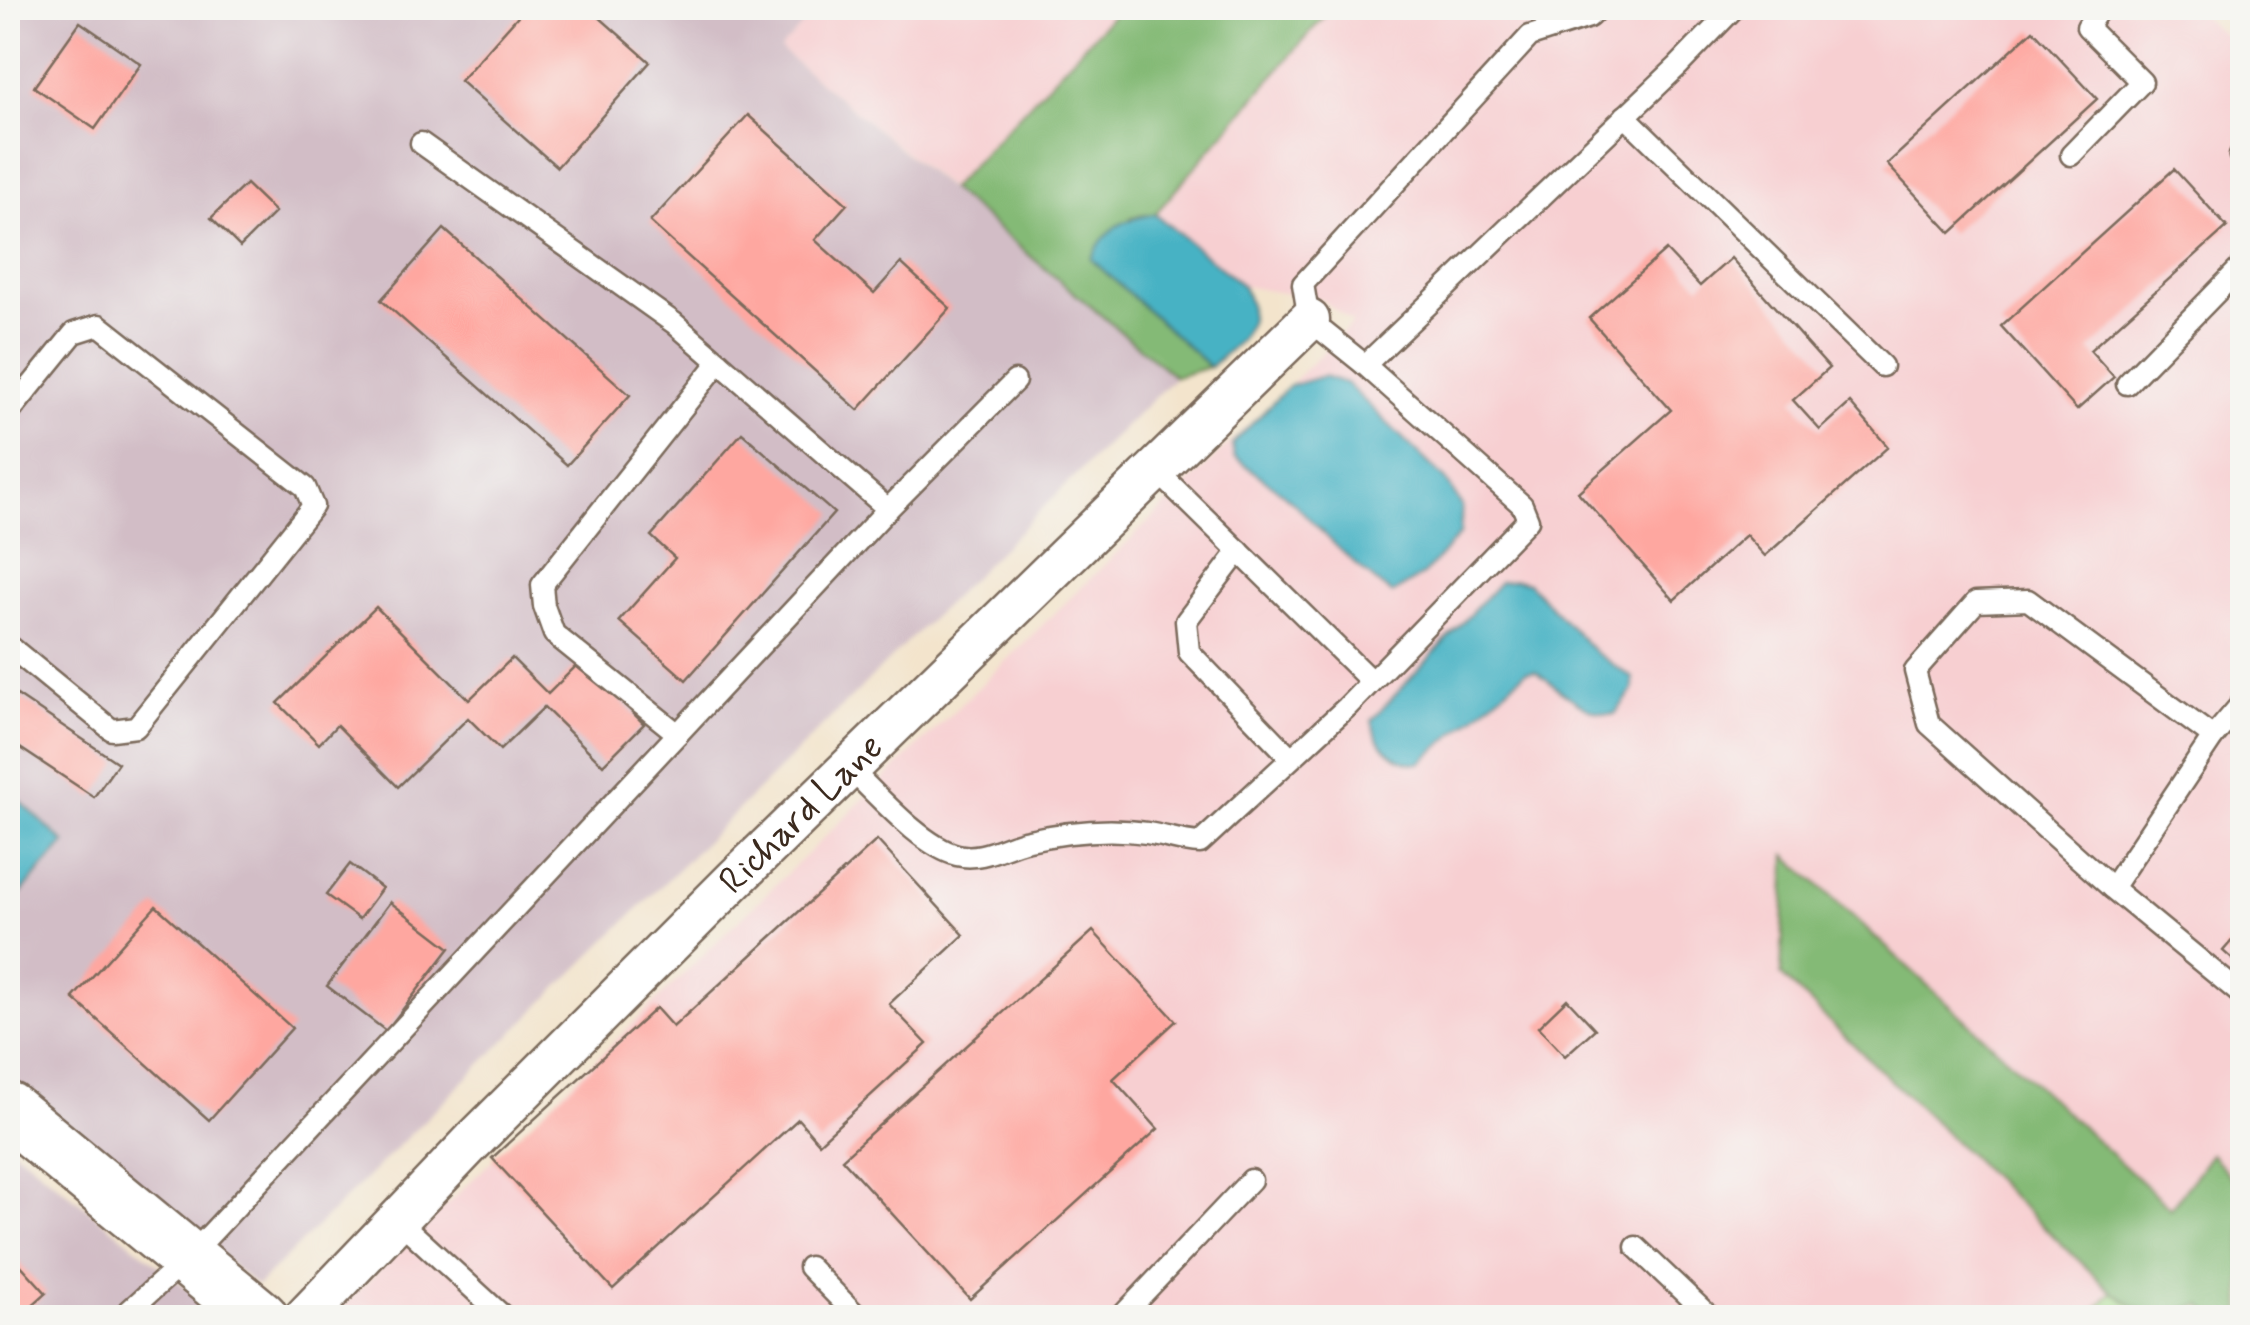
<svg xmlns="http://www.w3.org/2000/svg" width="2250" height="1325" font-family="Mynerve,sans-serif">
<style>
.built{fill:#f7cfd1}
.industrial{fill:#d2bdc6}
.green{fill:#a6da8a;stroke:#708254;stroke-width:2.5}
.forest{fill:#84ba76;stroke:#60724a;stroke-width:2.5}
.water{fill:#46b2c4;stroke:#406e71;stroke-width:2.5}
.building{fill:#fea7a0}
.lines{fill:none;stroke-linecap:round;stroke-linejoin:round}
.lane-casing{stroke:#7b6b5b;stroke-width:25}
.street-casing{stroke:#7b6b5b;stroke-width:45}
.secondary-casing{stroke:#7b6b5b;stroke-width:60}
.lane{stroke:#fff;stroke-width:20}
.street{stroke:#fff;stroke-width:40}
.secondary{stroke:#fff;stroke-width:55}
.labels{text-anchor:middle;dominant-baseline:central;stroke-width:8;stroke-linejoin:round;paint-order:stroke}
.street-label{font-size:38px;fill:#3b2a1e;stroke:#f6f6f2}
</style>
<rect width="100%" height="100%" fill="#f6f6f2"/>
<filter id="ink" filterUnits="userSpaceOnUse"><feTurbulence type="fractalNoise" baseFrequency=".01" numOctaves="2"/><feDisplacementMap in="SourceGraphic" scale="20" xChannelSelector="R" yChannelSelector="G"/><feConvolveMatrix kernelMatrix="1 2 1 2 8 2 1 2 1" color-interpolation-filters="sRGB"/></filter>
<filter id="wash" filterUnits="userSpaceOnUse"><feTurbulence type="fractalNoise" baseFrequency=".0048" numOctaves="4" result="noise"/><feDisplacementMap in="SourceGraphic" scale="40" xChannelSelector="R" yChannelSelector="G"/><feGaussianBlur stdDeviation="2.25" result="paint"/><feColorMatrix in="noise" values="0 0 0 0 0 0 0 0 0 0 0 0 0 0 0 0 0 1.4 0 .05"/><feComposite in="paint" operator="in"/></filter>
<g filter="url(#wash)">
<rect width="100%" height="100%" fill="#f3e4cc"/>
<!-- built -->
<g class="built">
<polygon points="819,8 1119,8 950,189 780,49"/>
<polygon points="1331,8 2191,8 2242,49 2242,1190 2211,1155 2171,1209 1787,856 1781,975 2112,1292 2088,1317 330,1318 1353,323 1322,300 1243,286 1155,214"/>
</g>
<!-- industrial -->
<g class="industrial">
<polygon points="8,8 819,8 780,49 1175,377 257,1286 8,1083"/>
<polygon points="8,1145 223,1317 8,1317"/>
</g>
<!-- green -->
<polygon class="green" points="2112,1292 2151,1317 2088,1318"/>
<!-- forest -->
<g class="forest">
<polygon points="1119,8 1331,8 1155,214 1132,217 1091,259 1210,367 1175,377 950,189"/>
<polygon points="1786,855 2171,1209 2211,1154 2242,1190 2242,1317 2212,1317 2202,1305 2151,1317 2112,1292 1781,975"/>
</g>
<!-- water -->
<g class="water">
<path d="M1155 214 1243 286 1250 305V323L1240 340 1210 367 1091 259C1105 229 1122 219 1155 214Z"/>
<path d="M1323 376 1346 383 1446 480 1462 506 1460 534 1424 574 1392 594C1358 569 1330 541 1301 510 1282 490 1256 474 1234 457L1232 444 1289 386Z"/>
<path d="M1516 580 1528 583 1596 653 1633 678V690L1615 714C1584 716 1559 687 1535 671L1526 672 1420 763C1394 764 1375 743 1372 720L1500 582Z"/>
<polygon points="8,790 65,843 8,908"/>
</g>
<g id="blocks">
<!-- building -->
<g class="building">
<polygon points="525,8 589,8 650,62 557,167 460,81"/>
<polygon points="80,22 141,64 95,129 34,87"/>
<polygon points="2033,30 2097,99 1951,233 1887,164"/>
<polygon points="748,115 847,204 815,240 874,293 901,263 950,308 858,410 650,222"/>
<polygon points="2174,169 2227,227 2090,350 2114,377 2077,410 2001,326"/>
<polygon points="246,184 275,212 240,247 211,218"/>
<polygon points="444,229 630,395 567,465 381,300"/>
<polygon points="1666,250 1700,286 1731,258 1829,368 1793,400 1820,430 1850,403 1888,447 1765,556 1746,535 1674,600 1578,492 1671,410 1589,318"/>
<polygon points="742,433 834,513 686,680 619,621 675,558 651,536"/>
<polygon points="376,607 469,700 512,658 548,694 581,661 644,724 603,765 544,707 500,750 468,718 398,787 337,725 319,744 278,703"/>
<polygon points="17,695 118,763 94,797 8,740 8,708"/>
<polygon points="877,840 964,935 889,1004 927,1044 819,1143 798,1119 613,1289 492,1158 656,1008 673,1027"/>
<polygon points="350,864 382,888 359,919 326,895"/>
<polygon points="390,902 450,948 386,1031 327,986"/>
<polygon points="156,906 292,1028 209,1120 73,998"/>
<polygon points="2242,929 2242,968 2223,951"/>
<polygon points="1093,931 1176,1021 1113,1079 1158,1129 970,1299 842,1159"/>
<polygon points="1567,999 1595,1029 1565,1056 1538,1027"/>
<polygon points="8,1251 46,1293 18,1318 8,1318"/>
</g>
</g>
</g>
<g filter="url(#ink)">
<use href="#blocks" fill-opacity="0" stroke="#7b6b5b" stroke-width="2.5"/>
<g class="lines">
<defs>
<g id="lane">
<polyline points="1598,8 1589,17 1530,36 1303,284 1309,320 1365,365 1678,66 1734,8"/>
<polyline points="1625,116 1882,366"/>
<polyline points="2242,153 2240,156 2242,159"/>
<polyline points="2071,155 2142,82 2087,27 2100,8"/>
<polyline points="2127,384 2242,266"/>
<polyline points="8,414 74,333 99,325 305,487 313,506 136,727 112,730 8,645"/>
<polyline points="1156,470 1371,681"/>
<polyline points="888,509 1015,381"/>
<polyline points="1239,551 1186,621 1189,652 1291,758"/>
<polyline points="678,734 554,634 544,606 542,585 719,362"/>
<polyline points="2213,737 2028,600 1976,602 1915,671 1929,724 2112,888 2242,995"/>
<path d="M849 768C877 794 921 846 957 855 981 861 1002 847 1024 841 1064 832 1107 827 1147 833 1166 836 1181 842 1200 843L1347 707 1528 520 1522 505 1365 365"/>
<polyline points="2112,888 2213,737 2242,703"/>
<polyline points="398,1220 505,1318"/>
<polyline points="1636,1247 1711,1318"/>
<polyline points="809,1267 859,1318"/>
<polyline points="121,1318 189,1257 888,509 674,323 421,143"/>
<polyline points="1120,1318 1251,1180"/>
</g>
<g id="street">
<path id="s1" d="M304 1318 473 1141 735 879 1309 320"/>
</g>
<polyline id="secondary" points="8,1110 260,1318"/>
</defs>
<!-- lane casing -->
<use href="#lane" class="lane-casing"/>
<!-- street casing -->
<use href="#street" class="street-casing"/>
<!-- secondary casing -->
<use href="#secondary" class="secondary-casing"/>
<!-- lane -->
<use href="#lane" class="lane"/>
<!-- street -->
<use href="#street" class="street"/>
<!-- secondary -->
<use href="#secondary" class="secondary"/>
</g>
</g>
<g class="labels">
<!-- street labels -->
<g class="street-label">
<text stroke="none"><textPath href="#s1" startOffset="708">Richard Lane</textPath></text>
</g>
</g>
<!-- margin -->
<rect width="2250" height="1325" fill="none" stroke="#f6f6f2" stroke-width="40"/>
</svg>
